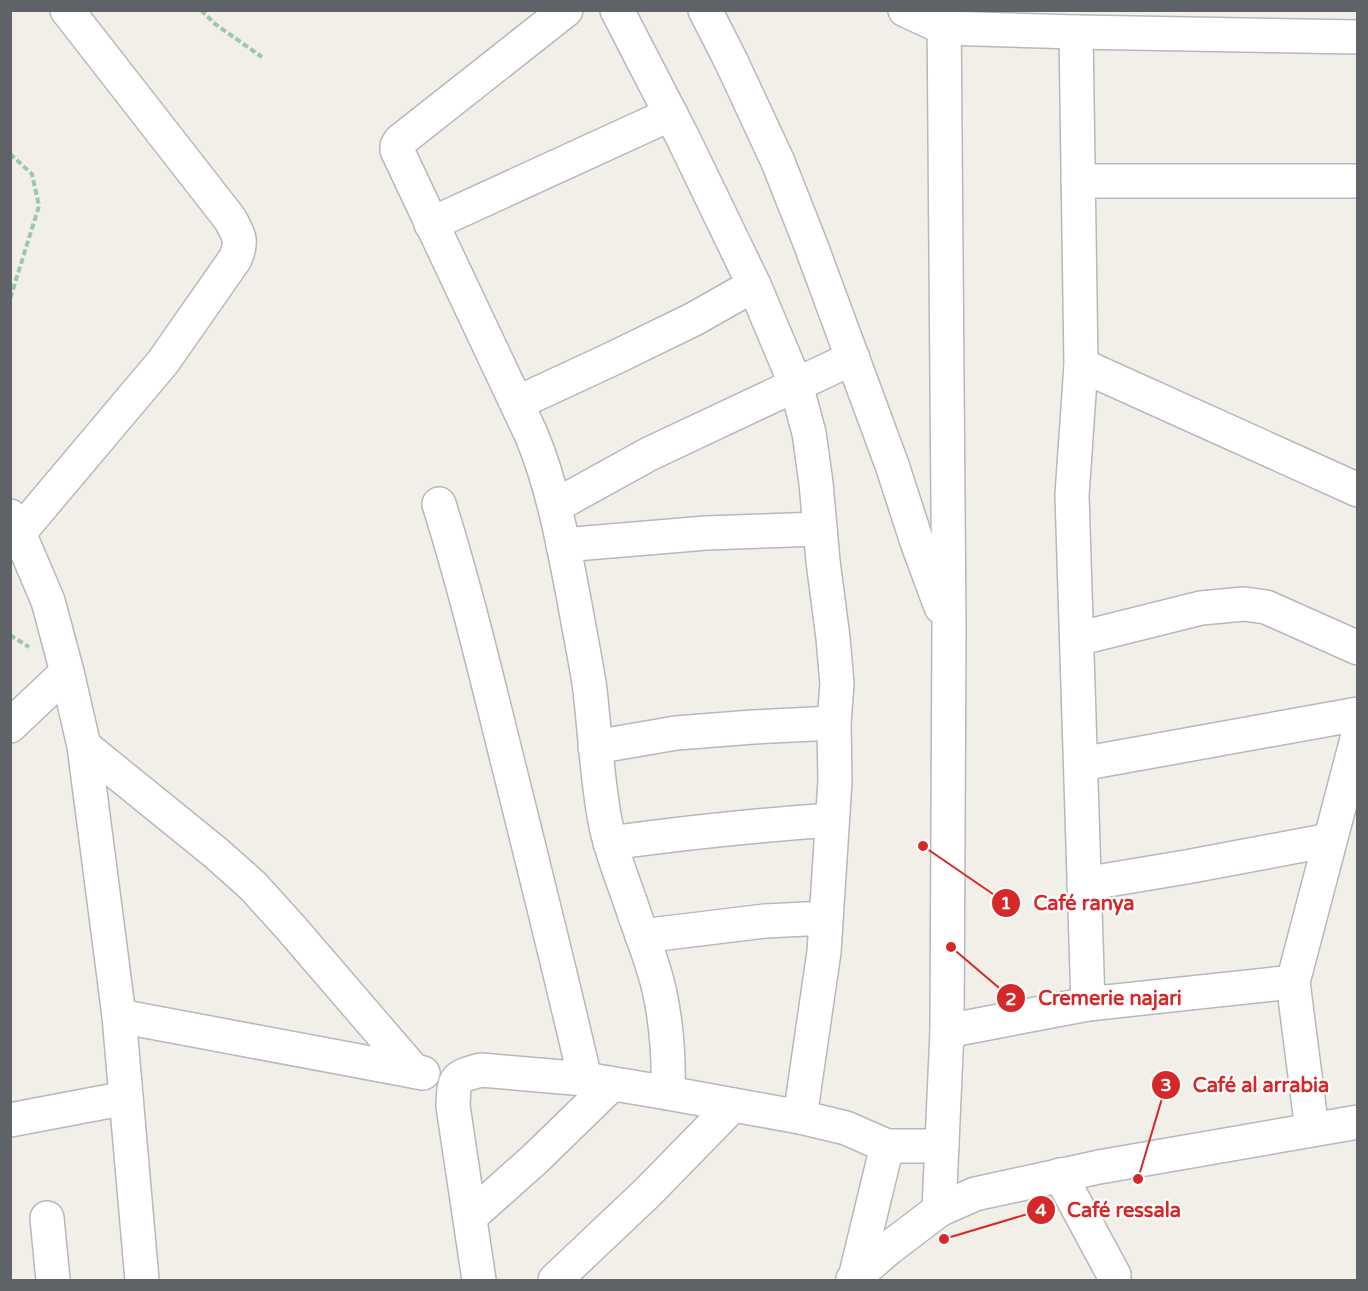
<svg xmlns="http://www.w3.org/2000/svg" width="1368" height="1291" font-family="'Varela Round',sans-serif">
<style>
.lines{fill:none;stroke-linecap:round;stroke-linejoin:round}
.minor-casing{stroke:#b5b8bc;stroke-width:36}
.path{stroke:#9cc7a9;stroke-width:4;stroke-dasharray:6 3;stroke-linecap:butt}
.minor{stroke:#fff;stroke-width:33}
.leader{fill:none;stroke:#d62828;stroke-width:2}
.callout-dot{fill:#d62828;stroke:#fff;stroke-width:2}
.mark-label{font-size:18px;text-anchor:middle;font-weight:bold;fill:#fff}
.callout-label{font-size:20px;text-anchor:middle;font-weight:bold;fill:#d62828;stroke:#fff;stroke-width:4.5;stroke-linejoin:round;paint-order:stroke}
</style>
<rect width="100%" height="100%" fill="#f1efe8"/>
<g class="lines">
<defs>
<g id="minor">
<path d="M566 10 400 141 397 146V150L531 434C554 489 564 548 575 605 580 634 586 662 590 690 595 734 597 778 605 821 611 854 625 884 635 916 644 941 655 968 660 994 667 1027 669 1059 668 1093"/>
<polyline points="617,10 683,138 754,285 796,385 809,433 816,483 823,561 833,638 837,684 834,723 835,781 824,952 800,1117"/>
<polyline points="705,10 731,61 778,162 810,243 892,465 917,542 941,607"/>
<polyline points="905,10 944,28 1076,32 1358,37"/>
<polyline points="1076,32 1081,365"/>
<polyline points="1078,181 1358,181"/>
<polyline points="431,224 671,114"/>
<polyline points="517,403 614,358 694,319 754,285"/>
<path d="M439 504C466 590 487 679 509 767 535 871 561 975 585 1079"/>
<polyline points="555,506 649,454 853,358"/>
<polyline points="10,516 19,533 48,601 67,672 84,746 119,1016 142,1280"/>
<path d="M19 533 163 362 235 259C243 241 239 235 230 219L67 10"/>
<polyline points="563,545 706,533 820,529"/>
<polyline points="1077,639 1201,608 1244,604 1266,607 1358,648"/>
<polyline points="10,726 67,672"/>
<polyline points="84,746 216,853 253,886 291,928 414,1071"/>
<polyline points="595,747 676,733 753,727 834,723"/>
<polyline points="1081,764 1358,714"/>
<path d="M610 843C684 833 757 825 832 820"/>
<polyline points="1084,884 1186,867 1330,840"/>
<polyline points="642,936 765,921 826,918"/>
<polyline points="1293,982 1312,1130"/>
<polyline points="1088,1004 1072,495 1081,365 1358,490"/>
<polyline points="119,1016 423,1073"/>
<polyline points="947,1031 1088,1004 1293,982 1358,735"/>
<polyline points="10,1120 126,1098"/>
<polyline points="887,1146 942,1146"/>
<polyline points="1060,1175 1114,1275"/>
<polyline points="939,1210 947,1031 949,628 944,10"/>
<polyline points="470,1217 536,1158 612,1084"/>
<polyline points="47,1218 53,1280"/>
<polyline points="853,1279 889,1248 939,1210 975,1194 1099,1167 1358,1122"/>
<path d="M479 1280 453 1106C454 1078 454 1077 481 1070L585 1079 668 1093 800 1117 846 1128 887 1146 855 1278"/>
<polyline points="555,1280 647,1193 733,1105"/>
</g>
</defs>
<!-- minor casing -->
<use href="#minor" class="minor-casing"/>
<!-- path -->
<g class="path">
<polyline points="201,10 215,24 262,57"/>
<polyline points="10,154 32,174 39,206 10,299"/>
<polyline points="10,635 29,647"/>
</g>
<!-- minor -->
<use href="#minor" class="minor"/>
</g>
<!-- callouts -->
<path class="leader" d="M923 846L1006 903M951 947L1011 998M1138 1179L1166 1085M944 1239L1041 1210"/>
<g class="callout-dot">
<circle cx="923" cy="846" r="6"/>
<circle cx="951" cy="947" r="6"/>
<circle cx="1138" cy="1179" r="6"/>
<circle cx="944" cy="1239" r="6"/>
<circle cx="1006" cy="903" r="15"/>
<circle cx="1011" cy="998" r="15"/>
<circle cx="1166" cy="1085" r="15"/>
<circle cx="1041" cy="1210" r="15"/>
</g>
<g class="mark-label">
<text x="1006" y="909">1</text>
<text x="1011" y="1005">2</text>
<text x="1166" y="1091">3</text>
<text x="1041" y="1216">4</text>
</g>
<g class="callout-label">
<text x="1084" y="910">Café ranya</text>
<text x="1110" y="1005">Cremerie najari</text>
<text x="1261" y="1092">Café al arrabia</text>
<text x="1124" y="1217">Café ressala</text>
</g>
<!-- border -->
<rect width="1368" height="1291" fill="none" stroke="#5f6368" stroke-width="24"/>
</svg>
